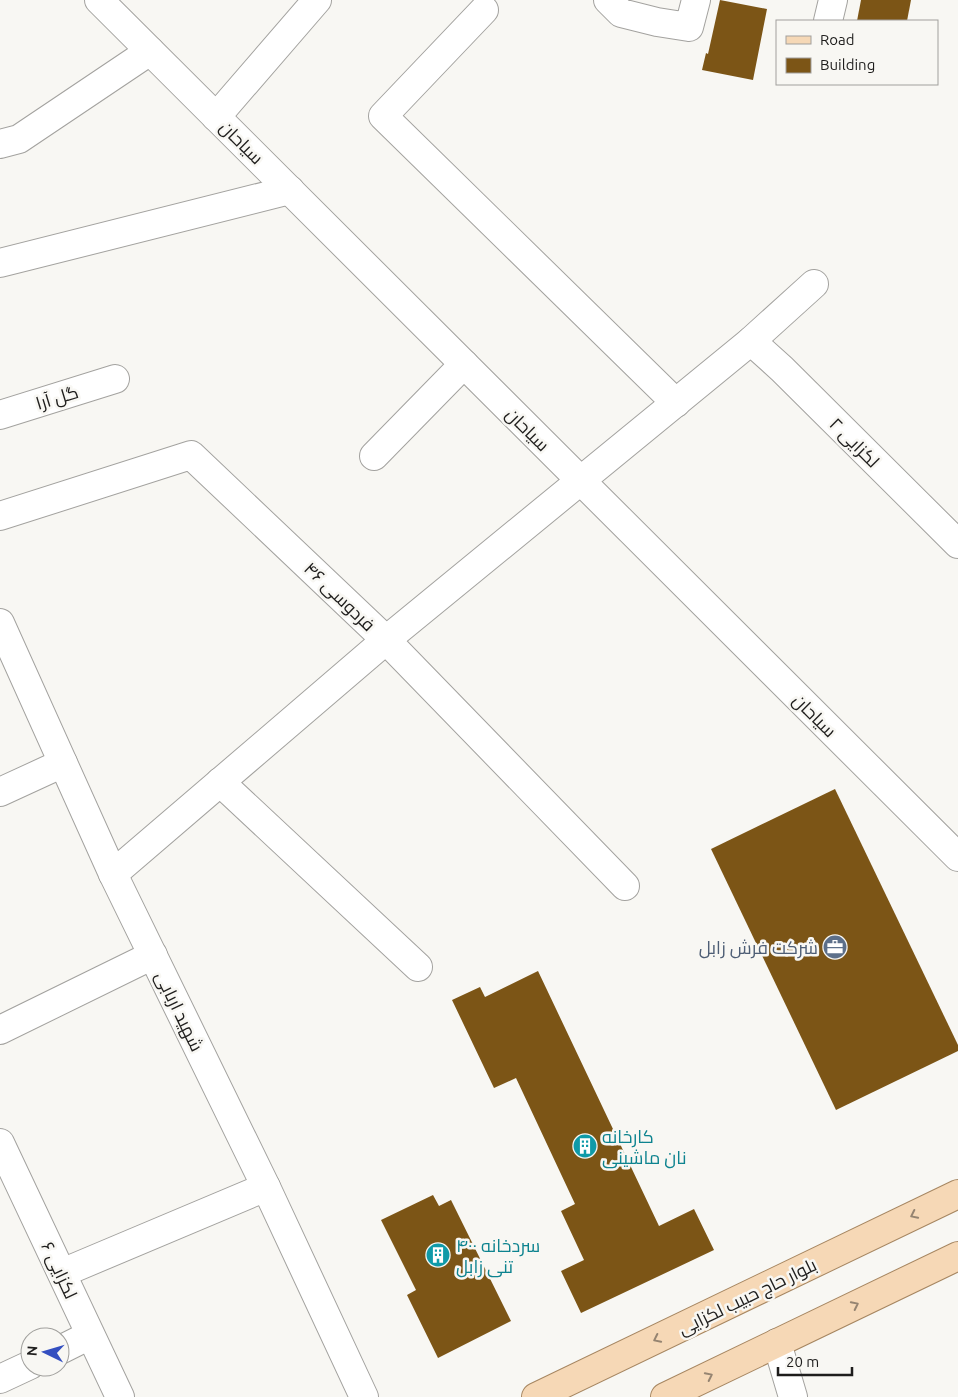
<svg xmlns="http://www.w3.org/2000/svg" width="958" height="1397" font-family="Ubuntu,Cairo,sans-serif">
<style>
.building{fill:#7c5516}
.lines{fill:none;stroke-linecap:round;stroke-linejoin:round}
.minor-casing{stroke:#a3a29f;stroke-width:30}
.major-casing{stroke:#a68661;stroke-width:30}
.minor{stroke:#fff;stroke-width:28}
.major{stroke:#f6d8b6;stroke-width:28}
.oneway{stroke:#958471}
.labels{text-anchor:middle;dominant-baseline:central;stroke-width:5;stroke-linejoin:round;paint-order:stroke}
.street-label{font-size:18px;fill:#1e1d1c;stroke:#f8f7f3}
.service-label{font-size:18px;fill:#4e5e75;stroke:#f8f7f3;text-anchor:end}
.culture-label{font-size:18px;fill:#0d838f;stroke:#f8f7f3;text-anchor:start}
</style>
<rect width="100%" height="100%" fill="#f8f7f3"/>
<!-- building -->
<g class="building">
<polygon points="720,0 767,9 753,80 702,70 706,53 708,54"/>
<polygon points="861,0 911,0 907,21 857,21"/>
<polygon points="835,789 958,1045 958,1051 836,1110 711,849"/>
<polygon points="538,971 659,1226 694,1209 714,1250 581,1313 561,1271 584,1260 561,1211 575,1204 516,1078 494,1088 452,1000 480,987 485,997"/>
<polygon points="433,1195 439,1206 451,1200 511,1321 438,1358 407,1295 416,1290 381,1220"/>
</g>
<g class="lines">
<defs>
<g id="minor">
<polyline points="99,0 958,857"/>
<polyline points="608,0 621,13 657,22 689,27 696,0"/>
<polyline points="484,10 383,116 676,403"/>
<polyline points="828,21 833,0"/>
<polyline points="216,117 317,0"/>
<polyline points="0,144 19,139 150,51"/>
<polyline points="0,263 290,190"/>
<polyline points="751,341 782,369 958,544"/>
<polyline points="0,415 115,379"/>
<polyline points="374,456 464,364"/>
<polyline points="0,516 191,455 386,640 625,886"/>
<polyline points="0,623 113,874 266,1187 364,1397"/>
<polyline points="220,782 418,967"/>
<polyline points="0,792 63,763"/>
<polyline points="113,874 386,640 751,341 814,284"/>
<polyline points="0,1030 153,955"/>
<polyline points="0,1143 120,1397"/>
<polyline points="62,1273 266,1187"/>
<polyline points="777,1343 793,1397"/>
<polyline points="60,1350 90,1335"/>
<polyline points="0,1379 30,1365"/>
</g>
<g id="major">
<polyline points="536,1397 958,1194"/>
<polyline points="665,1397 958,1256"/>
</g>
</defs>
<!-- minor casing -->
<use href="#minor" class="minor-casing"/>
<!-- major casing -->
<use href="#major" class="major-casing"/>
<!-- minor -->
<use href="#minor" class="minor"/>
<!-- major -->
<use href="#major" class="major"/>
</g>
<!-- one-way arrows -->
<defs><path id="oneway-chevron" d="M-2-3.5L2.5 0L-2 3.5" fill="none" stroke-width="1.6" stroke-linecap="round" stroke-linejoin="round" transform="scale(1.25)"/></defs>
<g class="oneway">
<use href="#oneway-chevron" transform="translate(914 1215) rotate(154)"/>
<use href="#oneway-chevron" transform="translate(855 1305) rotate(-26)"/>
<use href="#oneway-chevron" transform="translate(657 1339) rotate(154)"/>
<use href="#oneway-chevron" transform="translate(709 1376) rotate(-26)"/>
</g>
<!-- icons -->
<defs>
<symbol id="office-disc" viewBox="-11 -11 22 22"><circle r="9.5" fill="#5c6f8a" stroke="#f8f7f3"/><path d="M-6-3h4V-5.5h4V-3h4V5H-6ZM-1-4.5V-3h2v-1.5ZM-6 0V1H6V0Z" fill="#fff"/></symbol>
<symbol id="building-disc" viewBox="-11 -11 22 22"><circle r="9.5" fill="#0f9aa8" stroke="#f8f7f3"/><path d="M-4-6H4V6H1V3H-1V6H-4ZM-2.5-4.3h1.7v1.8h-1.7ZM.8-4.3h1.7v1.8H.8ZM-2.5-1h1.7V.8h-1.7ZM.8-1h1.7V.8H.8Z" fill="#fff"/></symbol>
</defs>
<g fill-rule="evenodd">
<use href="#office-disc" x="821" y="933" width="28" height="28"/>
<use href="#building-disc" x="571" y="1132" width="28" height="28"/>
<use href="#building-disc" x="424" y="1241" width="28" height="28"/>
</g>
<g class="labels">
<!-- street labels -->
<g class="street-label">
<text transform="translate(242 142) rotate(45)">سیاحان</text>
<text transform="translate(57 397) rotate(-17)">گل آرا</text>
<text transform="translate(528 429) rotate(45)">سیاحان</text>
<text transform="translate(855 442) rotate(45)">لکزایی ۲</text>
<text transform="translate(340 596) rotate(44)">فردوسی ۴۶</text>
<text transform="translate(815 715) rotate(45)">سیاحان</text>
<text transform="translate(180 1011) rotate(64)">شهید اربابی</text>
<text transform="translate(60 1270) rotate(65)">لکزایی ۶</text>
<text transform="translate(747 1296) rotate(-26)">بلوار حاج حبیب لکزايی</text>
</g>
<!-- service labels -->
<g class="service-label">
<text x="818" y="947">شرکت فرش زابل</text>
</g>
<!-- culture labels -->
<g class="culture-label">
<text x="602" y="1136">کارخانه<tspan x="602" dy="21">نان ماشینی</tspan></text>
<text x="456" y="1245">سردخانه ۴۰۰<tspan x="456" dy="21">تنی زابل</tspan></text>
</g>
</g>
<!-- legend -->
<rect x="776" y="20" width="162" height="65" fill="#f8f7f3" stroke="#a1a09d"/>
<rect x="786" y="36" width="25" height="8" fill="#f6d8b6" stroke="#a1a09d"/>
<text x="820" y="45" font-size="15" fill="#1e1d1c">Road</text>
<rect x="786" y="58" width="25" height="15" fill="#7c5516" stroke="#a1a09d"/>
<text x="820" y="70" font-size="15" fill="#1e1d1c">Building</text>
<!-- north arrow -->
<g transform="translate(45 1352) rotate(275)"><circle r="24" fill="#f8f7f3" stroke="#a1a09d"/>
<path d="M0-4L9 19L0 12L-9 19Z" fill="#344fc0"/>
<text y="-8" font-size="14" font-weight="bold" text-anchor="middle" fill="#1e1d1c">N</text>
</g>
<!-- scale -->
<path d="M778 1367v8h74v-8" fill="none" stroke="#1e1d1c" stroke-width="2.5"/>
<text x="786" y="1367" font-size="15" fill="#1e1d1c" stroke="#f8f7f3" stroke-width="4" paint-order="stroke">20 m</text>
</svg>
